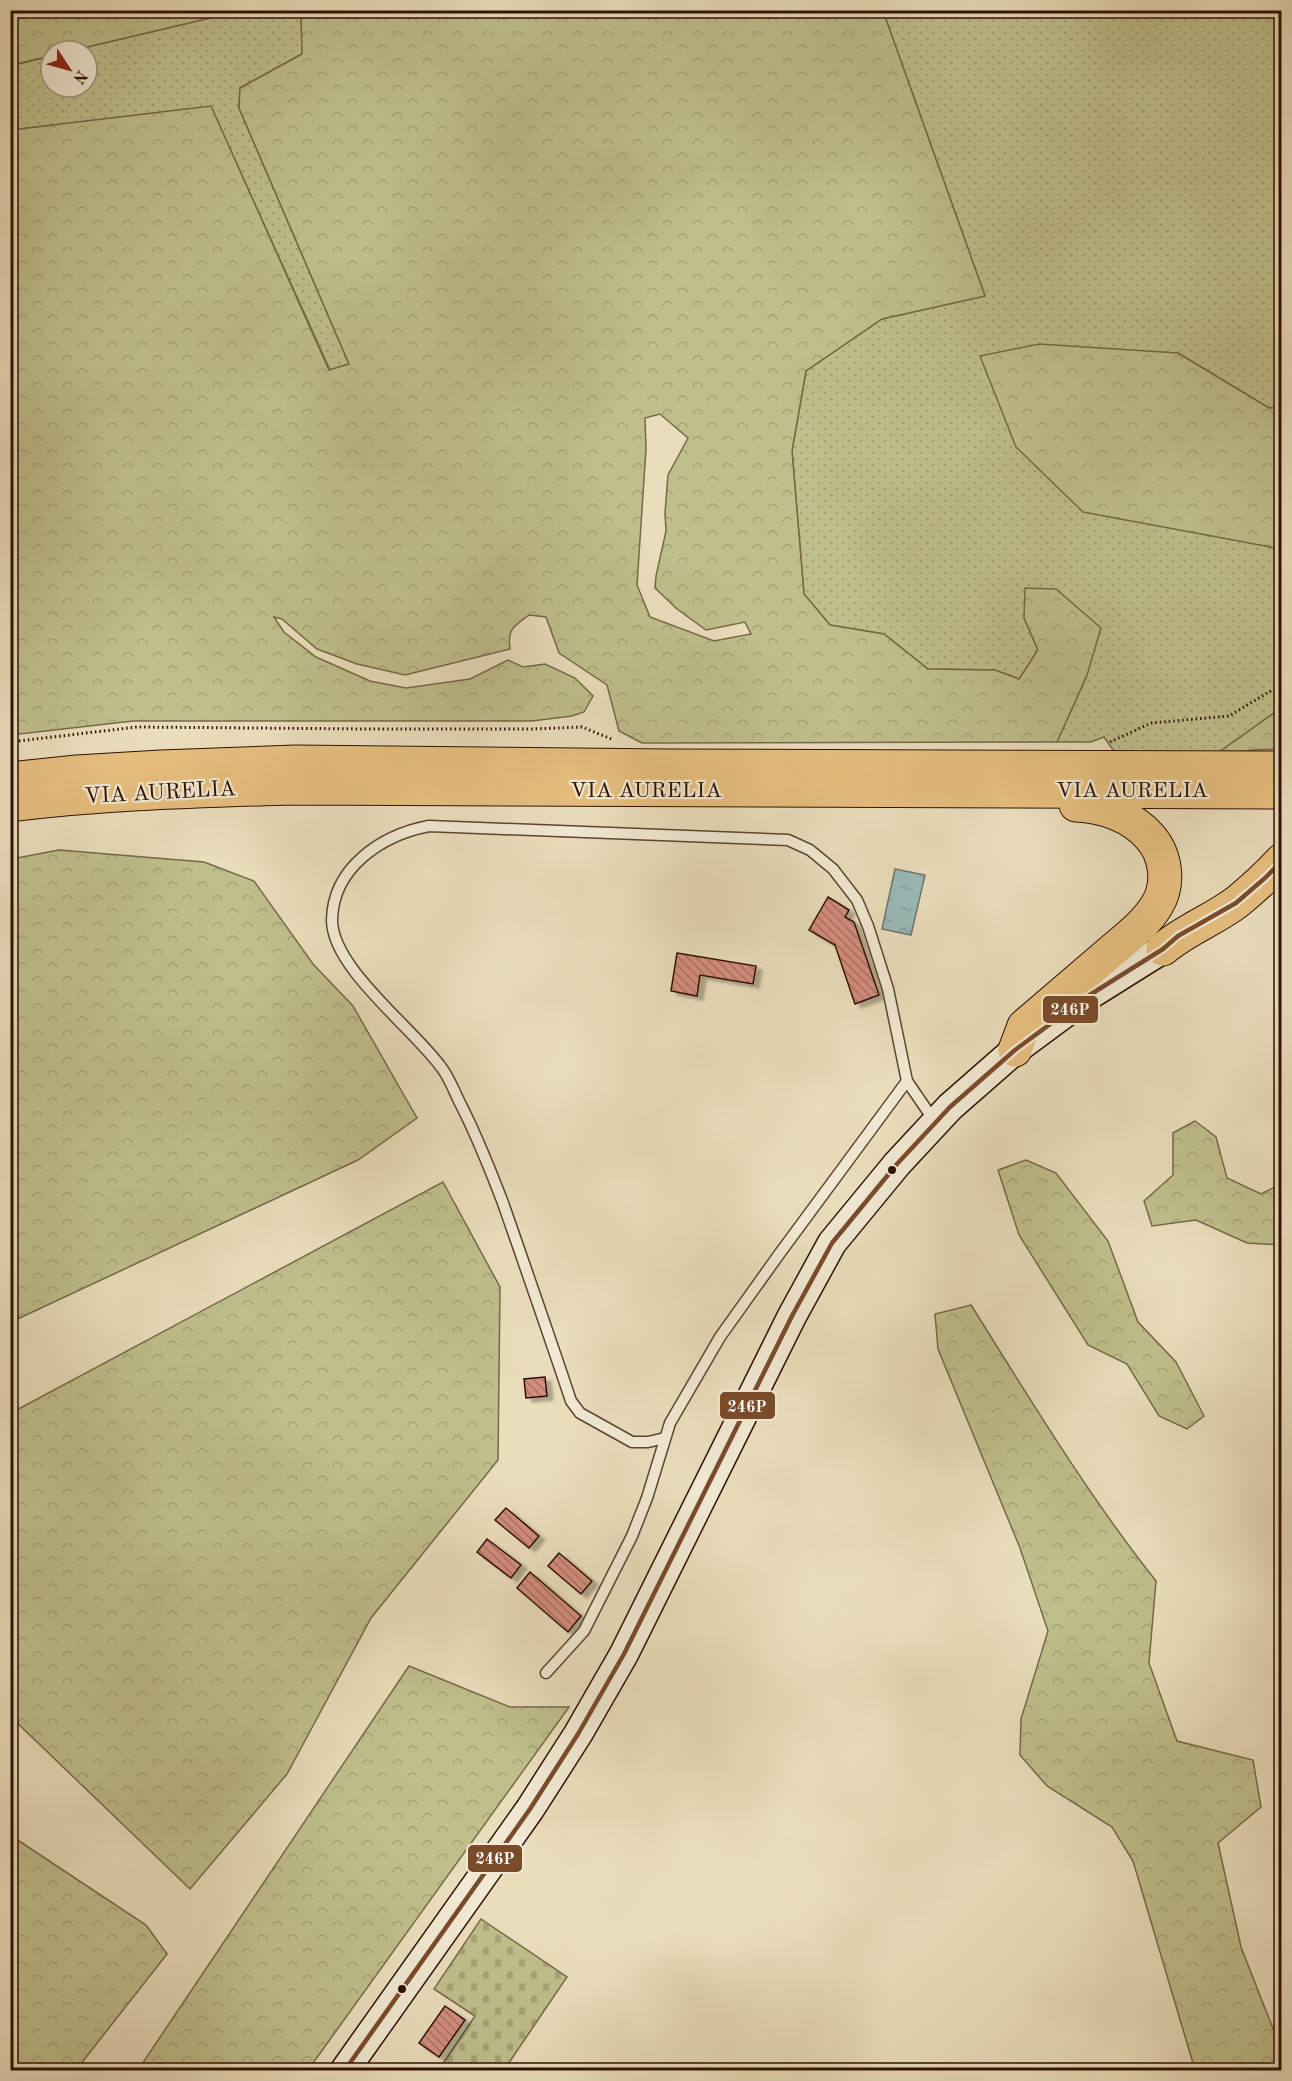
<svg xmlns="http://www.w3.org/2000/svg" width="1292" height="2081" font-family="'Old Standard TT',serif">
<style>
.grass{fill:url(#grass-dots);stroke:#776847;stroke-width:1.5}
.forest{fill:url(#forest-crowns);stroke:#776847;stroke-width:1.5;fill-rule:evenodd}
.cemetery{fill:url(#cemetery-stones);stroke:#776847;stroke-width:1.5}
.water{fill:url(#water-ripples);stroke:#6f766f;stroke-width:1.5}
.building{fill:url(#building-back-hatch);stroke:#2f1102;stroke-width:1.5;filter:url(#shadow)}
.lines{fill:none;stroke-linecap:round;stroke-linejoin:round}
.lane-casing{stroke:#5e4430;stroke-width:13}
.secondary-casing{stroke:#2f1102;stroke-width:31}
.highway-casing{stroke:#2f1102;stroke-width:35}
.path{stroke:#2f1102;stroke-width:3;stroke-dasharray:1.5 3;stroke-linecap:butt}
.lane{stroke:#f1e9d3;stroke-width:10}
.secondary{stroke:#f1e9d3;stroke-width:28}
.highway{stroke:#e5be7e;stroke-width:33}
.bus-1-casing{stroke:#f1e9d3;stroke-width:9}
.bus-1{stroke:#7a4b2a;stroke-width:4.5}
.bus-dot{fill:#2f1102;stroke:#f1e9d3;stroke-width:2}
.labels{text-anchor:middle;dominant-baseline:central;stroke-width:4.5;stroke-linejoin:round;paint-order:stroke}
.street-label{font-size:22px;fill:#2f1102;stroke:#f1e9d3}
.line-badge{stroke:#f1e9d3;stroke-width:2}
.badge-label{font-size:16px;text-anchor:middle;font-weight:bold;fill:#fff}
</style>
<defs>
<pattern id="grass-dots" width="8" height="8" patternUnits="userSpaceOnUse" patternTransform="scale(1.5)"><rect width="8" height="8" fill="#bfbf8c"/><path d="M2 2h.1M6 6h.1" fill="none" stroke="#a4a377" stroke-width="1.8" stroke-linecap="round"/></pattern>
<pattern id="forest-crowns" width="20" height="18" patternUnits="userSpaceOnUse" patternTransform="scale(1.5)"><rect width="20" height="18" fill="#bfbf8c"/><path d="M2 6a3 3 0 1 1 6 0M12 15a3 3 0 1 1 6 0" fill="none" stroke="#a4a377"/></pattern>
<pattern id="cemetery-stones" width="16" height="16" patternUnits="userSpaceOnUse" patternTransform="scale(1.5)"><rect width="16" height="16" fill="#bfbf8c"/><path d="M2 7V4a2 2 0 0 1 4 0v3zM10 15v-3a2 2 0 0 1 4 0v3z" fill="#a4a377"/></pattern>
<pattern id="water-ripples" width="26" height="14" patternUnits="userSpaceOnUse" patternTransform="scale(1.5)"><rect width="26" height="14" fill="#9abab8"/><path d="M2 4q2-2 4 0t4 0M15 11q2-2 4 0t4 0" fill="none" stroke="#859f9d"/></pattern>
<pattern id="building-back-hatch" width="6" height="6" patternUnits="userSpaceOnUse" patternTransform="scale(1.5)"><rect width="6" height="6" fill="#d38d7e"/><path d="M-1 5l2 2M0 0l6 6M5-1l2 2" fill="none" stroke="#ac7265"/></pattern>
<filter id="shadow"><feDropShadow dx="6" dy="4" stdDeviation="1.5" flood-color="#0004"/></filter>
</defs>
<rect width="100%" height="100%" fill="#eaddbc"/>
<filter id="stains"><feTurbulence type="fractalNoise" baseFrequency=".00333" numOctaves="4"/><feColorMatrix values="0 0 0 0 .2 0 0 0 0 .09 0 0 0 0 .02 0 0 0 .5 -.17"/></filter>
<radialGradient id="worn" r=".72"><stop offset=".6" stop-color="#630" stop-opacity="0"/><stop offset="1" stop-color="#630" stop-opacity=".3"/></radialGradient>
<!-- grass -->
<g class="grass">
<polygon points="240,11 301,11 302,54 240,88 239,108 349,364 330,370 211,107 11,130 10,66 51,56 51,87 87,87 87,51 70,51"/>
<polygon points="883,11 1281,11 1281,408 1269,408 1178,353 1198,532 1281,549 1281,708 1215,755 1116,754 1104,737 1091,742 1057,742 1087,675 1024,618 1038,650 1019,679 995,670 928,669 884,634 830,625 804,594 792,451 806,371 882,319 985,296"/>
</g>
<!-- forest -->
<g class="forest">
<polygon points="10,11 11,10 240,11 70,51 51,51 51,56 11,65"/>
<path d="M301 11H883L985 296 882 319 806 371 792 451 804 594 830 625 884 634 928 669 995 670 1019 679 1038 650 1024 618 1025 588 1056 589 1101 628 1087 675 1057 742 642 743 619 731 607 685 559 653 546 617 529 615C514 626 507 629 510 649L405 675 357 664 317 649 282 619 274 617 284 632 316 657 370 681 406 688 470 679 508 660 523 667 545 664 575 678 593 696 584 712 572 716 532 721H133L11 735V130L211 106 329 370 349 364 239 108 240 88 302 54ZM660 414 688 438 668 475 665 513 666 531 656 576 655 588 677 609 706 630 745 622 751 634 714 641 650 617 637 585 646 449 645 418Z"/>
<polygon points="1039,344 1178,353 1269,408 1281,408 1281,549 1083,512 1016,447 980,356"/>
<polygon points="1281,708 1281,749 1254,750 1215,755"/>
<polygon points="59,850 204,862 254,881 313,964 353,1006 417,1118 358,1160 11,1322 11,859"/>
<polygon points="1195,1121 1216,1137 1227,1178 1261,1194 1281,1184 1281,1245 1247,1243 1196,1220 1152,1226 1144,1201 1173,1175 1173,1133"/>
<polygon points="1026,1160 1056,1173 1108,1241 1138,1322 1176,1362 1204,1416 1187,1429 1159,1416 1127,1364 1088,1345 1019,1235 998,1170"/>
<polygon points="443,1182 500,1287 498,1460 371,1618 287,1774 190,1889 11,1717 11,1413"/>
<path d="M971 1305C1030 1399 1087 1494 1156 1581L1149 1663 1177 1741 1253 1760 1261 1807 1218 1843 1241 1947 1281 2049V2070H1195L1133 1861 1112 1827 1047 1786 1020 1755 1021 1719 1048 1631 1020 1548 938 1349 935 1314Z"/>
<polygon points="409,1666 510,1707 569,1707 308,2070 138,2070"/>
<polygon points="10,1835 146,1925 167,1954 76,2070 11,2070"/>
</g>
<!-- cemetery -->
<polygon class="cemetery" points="481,1919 567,1977 504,2070 444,2070 440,2068 475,2016 434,1989"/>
<!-- water -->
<polygon class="water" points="895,869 925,875 911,935 882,929"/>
<!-- building -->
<g class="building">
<polygon points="828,897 849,910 845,917 854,922 879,995 855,1004 835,945 809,930"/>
<polygon points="677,953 756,966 753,984 700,975 697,996 671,991"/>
<polygon points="545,1377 547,1396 526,1398 524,1379"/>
<polygon points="506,1508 539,1536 529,1548 495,1520"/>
<polygon points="487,1539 521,1565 511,1578 477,1552"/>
<polygon points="559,1553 592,1581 581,1594 548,1566"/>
<polygon points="530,1572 581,1616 568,1632 517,1588"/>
<polygon points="445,2006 465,2020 439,2057 419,2043"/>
</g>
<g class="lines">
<defs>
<g id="lane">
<path d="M665 1438 648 1442H632L580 1413 571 1401C549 1335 526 1269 503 1203 490 1169 477 1136 460 1103 454 1091 449 1077 441 1067 413 1028 332 968 332 920 333 867 382 835 429 826L788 840 810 850 833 869 857 900 868 926 888 989 907 1081 935 1122"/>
<polyline points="546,1673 584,1631 632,1536 647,1498 670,1423 720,1337 780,1253 907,1081"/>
</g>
<polyline id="secondary" points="345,2070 530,1809 578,1734 624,1654 792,1316 832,1243 897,1164 950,1107 1015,1050 1088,996 1163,949"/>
<g id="highway">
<polyline points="10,779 77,772 161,767 295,762 670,766 1282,768"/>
<path d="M10 805C104 793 197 791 290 788L1282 792"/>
<path d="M1163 949C1185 930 1213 920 1237 902 1253 889 1268 875 1282 860"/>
<path d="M1015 1050 1024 1026C1052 1002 1080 978 1108 954 1125 939 1145 925 1157 905 1170 884 1166 855 1150 837 1132 816 1103 806 1076 805"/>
</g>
</defs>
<!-- lane casing -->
<use href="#lane" class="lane-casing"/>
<!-- secondary casing -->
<use href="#secondary" class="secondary-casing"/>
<!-- highway casing -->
<use href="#highway" class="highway-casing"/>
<!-- path -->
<g class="path">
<polyline points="10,742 137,727 369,729 532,729 582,727 614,740"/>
<polyline points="1110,742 1151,723 1229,716 1282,684"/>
</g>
<!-- lane -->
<use href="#lane" class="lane"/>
<!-- secondary -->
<use href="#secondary" class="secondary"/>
<!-- highway -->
<use href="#highway" class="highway"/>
<defs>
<polyline id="bus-1" points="345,2070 530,1809 578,1734 624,1654 792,1316 832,1243 897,1164 950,1107 1015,1050 1088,996 1163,949 1178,936 1236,903 1265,878 1282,861"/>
</defs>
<!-- bus-1 casing -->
<use href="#bus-1" class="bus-1-casing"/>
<!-- bus-1 -->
<use href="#bus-1" class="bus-1"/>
</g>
<!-- markers -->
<g class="bus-dot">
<circle cx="892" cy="1170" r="5"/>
<circle cx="402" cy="1989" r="5"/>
</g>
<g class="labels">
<!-- street labels -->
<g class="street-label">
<text x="646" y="791">VIA AURELIA</text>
<text x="1132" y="791">VIA AURELIA</text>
<text transform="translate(160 793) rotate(-3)">VIA AURELIA</text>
</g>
</g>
<g class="line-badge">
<rect x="1042" y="995" width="57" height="29" rx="6" fill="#7a4b2a"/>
<rect x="719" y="1391" width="57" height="29" rx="6" fill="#7a4b2a"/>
<rect x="467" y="1844" width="56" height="29" rx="6" fill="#7a4b2a"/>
</g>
<g class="badge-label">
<text x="1070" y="1015">246P</text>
<text x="747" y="1412">246P</text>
<text x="495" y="1864">246P</text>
</g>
<!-- margin -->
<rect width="1292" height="2081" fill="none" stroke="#eaddbc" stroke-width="36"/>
<rect x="12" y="12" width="1268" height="2057" fill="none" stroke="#2f1102" stroke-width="3"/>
<rect x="18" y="18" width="1256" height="2045" fill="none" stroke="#2f1102" stroke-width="1.5"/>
<!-- north arrow -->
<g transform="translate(69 69) rotate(126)"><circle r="28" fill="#f1e9d3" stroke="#a3937f" stroke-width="1.5"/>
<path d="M0-4.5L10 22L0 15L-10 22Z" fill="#8f2418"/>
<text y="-9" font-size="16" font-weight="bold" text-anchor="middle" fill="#2f1102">N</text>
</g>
<rect width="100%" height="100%" filter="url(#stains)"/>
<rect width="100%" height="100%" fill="url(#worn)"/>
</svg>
